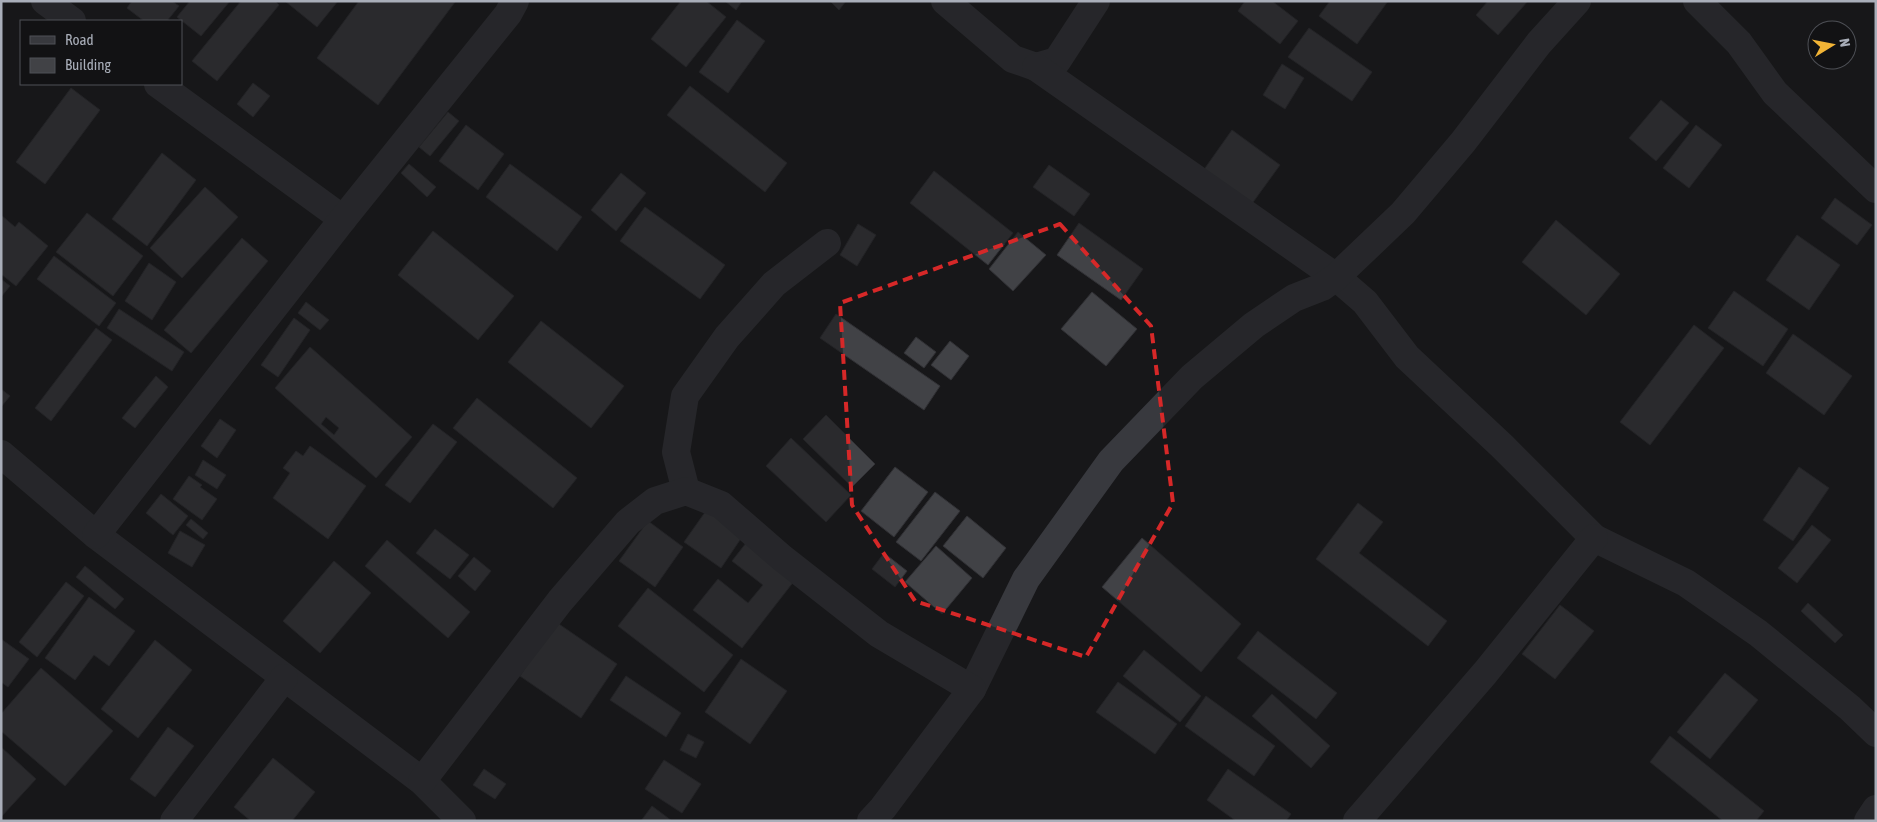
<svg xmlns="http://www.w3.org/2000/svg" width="1877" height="822" font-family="'Asap Condensed',sans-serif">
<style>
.building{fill:#414246;stroke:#313135;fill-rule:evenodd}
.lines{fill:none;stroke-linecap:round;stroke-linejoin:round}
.minor{stroke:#38393e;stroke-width:28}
.marked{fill:none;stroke:#d62828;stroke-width:4;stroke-dasharray:10 6;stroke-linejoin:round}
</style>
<rect width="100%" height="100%" fill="#171719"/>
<!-- building -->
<g class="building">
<polygon points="132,1 172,1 179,6 167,21 144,21 127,8"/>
<polygon points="190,1 230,1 201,36 177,17"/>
<polygon points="241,1 275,1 279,5 217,81 192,61"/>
<polygon points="285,1 338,1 317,27"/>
<polygon points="359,1 455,2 378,105 317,58"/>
<polygon points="681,1 706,1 726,17 686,67 651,39"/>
<polygon points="725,1 742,1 736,10"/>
<polygon points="830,1 846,1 839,10"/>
<polygon points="1245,1 1272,1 1298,21 1280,44 1238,11"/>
<polygon points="1330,1 1388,1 1357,44 1319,16"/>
<polygon points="1488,1 1528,1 1498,35 1476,15"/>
<polygon points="737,20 765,41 728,93 699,72"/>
<polygon points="1309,28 1372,72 1352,101 1288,57"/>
<polygon points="1282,64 1304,78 1285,109 1263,95"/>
<polygon points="253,83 270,96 253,117 237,104"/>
<polygon points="690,86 787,163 765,192 667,115"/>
<polygon points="71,88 100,110 45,184 16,162"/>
<polygon points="1661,100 1689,123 1656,161 1629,138"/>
<polygon points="448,112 459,121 430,156 419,147"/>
<polygon points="466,125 504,154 478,190 439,161"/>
<polygon points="1696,125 1722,145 1689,188 1663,168"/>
<polygon points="1232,130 1280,165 1251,205 1203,171"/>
<polygon points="162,153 196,180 147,246 112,219"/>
<polygon points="409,164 436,187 427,197 401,173"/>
<polygon points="510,164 582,217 557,251 486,197"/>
<polygon points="1049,165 1090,194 1074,216 1033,187"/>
<polygon points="934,171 1013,233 988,265 910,203"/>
<polygon points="621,173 646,193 616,231 591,210"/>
<polygon points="205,187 238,217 182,278 150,248"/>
<polygon points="1835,198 1872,225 1857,245 1821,218"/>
<polygon points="645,207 725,265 700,299 620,241"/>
<polygon points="87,213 143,256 113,296 56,252"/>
<polygon points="1,215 15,227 19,222 48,246 16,286 1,274"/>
<polygon points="1556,220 1620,274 1586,315 1522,262"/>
<polygon points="1079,223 1143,269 1121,300 1057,255"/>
<polygon points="858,224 876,235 857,266 840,255"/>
<polygon points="433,231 514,296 478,340 398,275"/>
<polygon points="1018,232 1046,255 1013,291 989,269"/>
<polygon points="1797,235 1840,265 1809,310 1766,280"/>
<polygon points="242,238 268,261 191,353 164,330"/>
<polygon points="54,256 116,303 99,326 37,279"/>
<polygon points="149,263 176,282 152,320 125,301"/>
<polygon points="1,279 10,286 1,297"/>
<polygon points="1734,291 1788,329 1763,366 1708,328"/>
<polygon points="1092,292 1137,329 1106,366 1061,329"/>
<polygon points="306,302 329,320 320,330 298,313"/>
<polygon points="119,309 184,352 172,371 107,328"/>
<polygon points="836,314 940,386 924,410 820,338"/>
<polygon points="294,318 310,330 278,377 261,365"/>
<polygon points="541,321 624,386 591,428 508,362"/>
<polygon points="1694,325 1724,348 1650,445 1620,422"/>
<polygon points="96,328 112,340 51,421 35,408"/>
<polygon points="1793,334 1852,376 1824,415 1766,373"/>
<polygon points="916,337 936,352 924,368 904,353"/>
<polygon points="950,341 969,356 951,380 931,365"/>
<path d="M310 347 412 437 376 478 275 388ZM326 417 339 428 334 435 321 424Z"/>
<polygon points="156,376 168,387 135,428 122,418"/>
<polygon points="1,389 10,396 1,407"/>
<polygon points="477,398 577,478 553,508 453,428"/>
<polygon points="826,415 875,464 852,487 803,439"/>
<polygon points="220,419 236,430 217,458 201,446"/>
<polygon points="433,424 457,442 410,503 385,485"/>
<polygon points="791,438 851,495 826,522 766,466"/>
<polygon points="310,446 366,486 328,539 273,498 290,473 283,468 296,451 303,456"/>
<polygon points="203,460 226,475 217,489 195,475"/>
<polygon points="895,467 928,492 894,537 861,511"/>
<polygon points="1799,467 1829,488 1793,541 1763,520"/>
<polygon points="189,476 202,485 200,487 217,499 202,520 173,499"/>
<polygon points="935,492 960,511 921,561 896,542"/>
<polygon points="161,494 188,516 173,535 146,513"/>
<polygon points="1358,503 1383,522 1359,553 1447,621 1428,646 1316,559"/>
<polygon points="708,508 744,534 721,568 684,542"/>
<polygon points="967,516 1006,548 983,578 943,546"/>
<polygon points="191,519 208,533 203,539 186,525"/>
<polygon points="648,521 683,547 655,587 619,561"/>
<polygon points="1812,525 1831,540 1797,583 1778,568"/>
<polygon points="435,529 469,555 450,579 416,553"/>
<polygon points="180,531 205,545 192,567 168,553"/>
<polygon points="750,538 798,576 742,648 693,610 718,579 748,603 763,585 732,561"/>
<polygon points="1142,538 1241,624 1201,672 1102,587"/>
<polygon points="387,540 470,612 448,638 365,566"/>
<polygon points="936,546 972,578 942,614 905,582"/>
<polygon points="884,553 907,571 895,587 872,569"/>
<polygon points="474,557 491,571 475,591 458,576"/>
<polygon points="334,561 371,593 320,653 283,621"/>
<polygon points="85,566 124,599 115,609 76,577"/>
<polygon points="66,582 84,596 37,657 19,642"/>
<polygon points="648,588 733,655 704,692 618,626"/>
<polygon points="89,597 135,631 109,666 94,655 75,680 45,658"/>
<polygon points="1808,603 1843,635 1835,643 1801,611"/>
<polygon points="1560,605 1594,631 1555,679 1522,654"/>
<polygon points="556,622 617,664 581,718 520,676"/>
<polygon points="1258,631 1337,693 1316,719 1237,658"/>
<polygon points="1,639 29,659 8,687 1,682"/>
<polygon points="155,640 192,670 138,738 101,709"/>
<polygon points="1144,650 1201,696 1180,722 1123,676"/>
<polygon points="741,659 787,691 750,744 705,712"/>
<polygon points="41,668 113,731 65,786 1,731 1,714"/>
<polygon points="1725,673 1758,700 1710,759 1677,732"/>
<polygon points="626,676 681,713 666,737 610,700"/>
<polygon points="1118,682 1177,724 1155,754 1096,712"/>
<polygon points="1272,694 1330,746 1311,768 1252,716"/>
<polygon points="1206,696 1275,746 1254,776 1185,726"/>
<polygon points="168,727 194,746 155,797 130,779"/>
<polygon points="688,734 704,742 696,758 680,750"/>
<polygon points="1670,736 1764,811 1756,821 1723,821 1650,762"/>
<polygon points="1,747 36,779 1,817"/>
<polygon points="273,758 315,792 292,821 251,821 234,807"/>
<polygon points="664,760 701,784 682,813 645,789"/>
<polygon points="484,769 506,784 495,799 473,785"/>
<polygon points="1228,769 1291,814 1286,821 1236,821 1207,800"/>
<polygon points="652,806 672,821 641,821"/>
</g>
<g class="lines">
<!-- minor -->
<g class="minor">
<polyline points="45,1 72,21"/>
<polyline points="945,1 1013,59 1036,67 1057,61 1096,1"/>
<polyline points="1697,1 1739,43 1775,93 1876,189"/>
<polyline points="1036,67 1336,277 1365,302 1407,357 1502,446 1594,538 1686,583 1758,633 1850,708 1876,733"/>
<polyline points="158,84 343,219"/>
<polyline points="1,454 96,535 422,781 462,821"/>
<polyline points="686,491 676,452 685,396 727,337 774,284 827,243"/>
<polyline points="96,535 343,219 508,14 515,1"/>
<polyline points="972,689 1026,579 1111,461 1192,377 1254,325 1294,298 1322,287 1336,277 1403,213 1463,142 1539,43 1577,1"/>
<polyline points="422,781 560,601 628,522 655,501 686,491 721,505 782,558 879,634 972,689 883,808 871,821"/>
<polyline points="174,821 284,678"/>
<polyline points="1357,821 1485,673 1594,538"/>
<polyline points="1868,821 1876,809"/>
</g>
</g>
<!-- marked area -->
<path d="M0 0H1877V822H0ZM1060 224 1151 326 1173 503 1086 657 915 601 852 505 840 303Z" fill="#171719" fill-opacity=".55" fill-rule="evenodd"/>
<path class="marked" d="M1060 224 1151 326 1173 503 1086 657 915 601 852 505 840 303Z"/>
<!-- border -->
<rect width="1877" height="822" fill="none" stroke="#a9aeb9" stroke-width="5"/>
<!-- legend -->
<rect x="20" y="20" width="162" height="65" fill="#121214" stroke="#4e5056"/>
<rect x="30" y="36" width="25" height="8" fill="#38393e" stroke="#4e5056"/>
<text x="65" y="45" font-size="15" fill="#a9aeb9">Road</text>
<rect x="30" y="58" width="25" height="15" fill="#414246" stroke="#4e5056"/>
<text x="65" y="70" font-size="15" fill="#a9aeb9">Building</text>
<!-- north arrow -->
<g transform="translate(1832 45) rotate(80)"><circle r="24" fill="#121214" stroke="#4e5056"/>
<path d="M0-4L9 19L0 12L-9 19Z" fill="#f2b436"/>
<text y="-8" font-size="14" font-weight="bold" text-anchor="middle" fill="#a9aeb9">N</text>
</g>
</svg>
